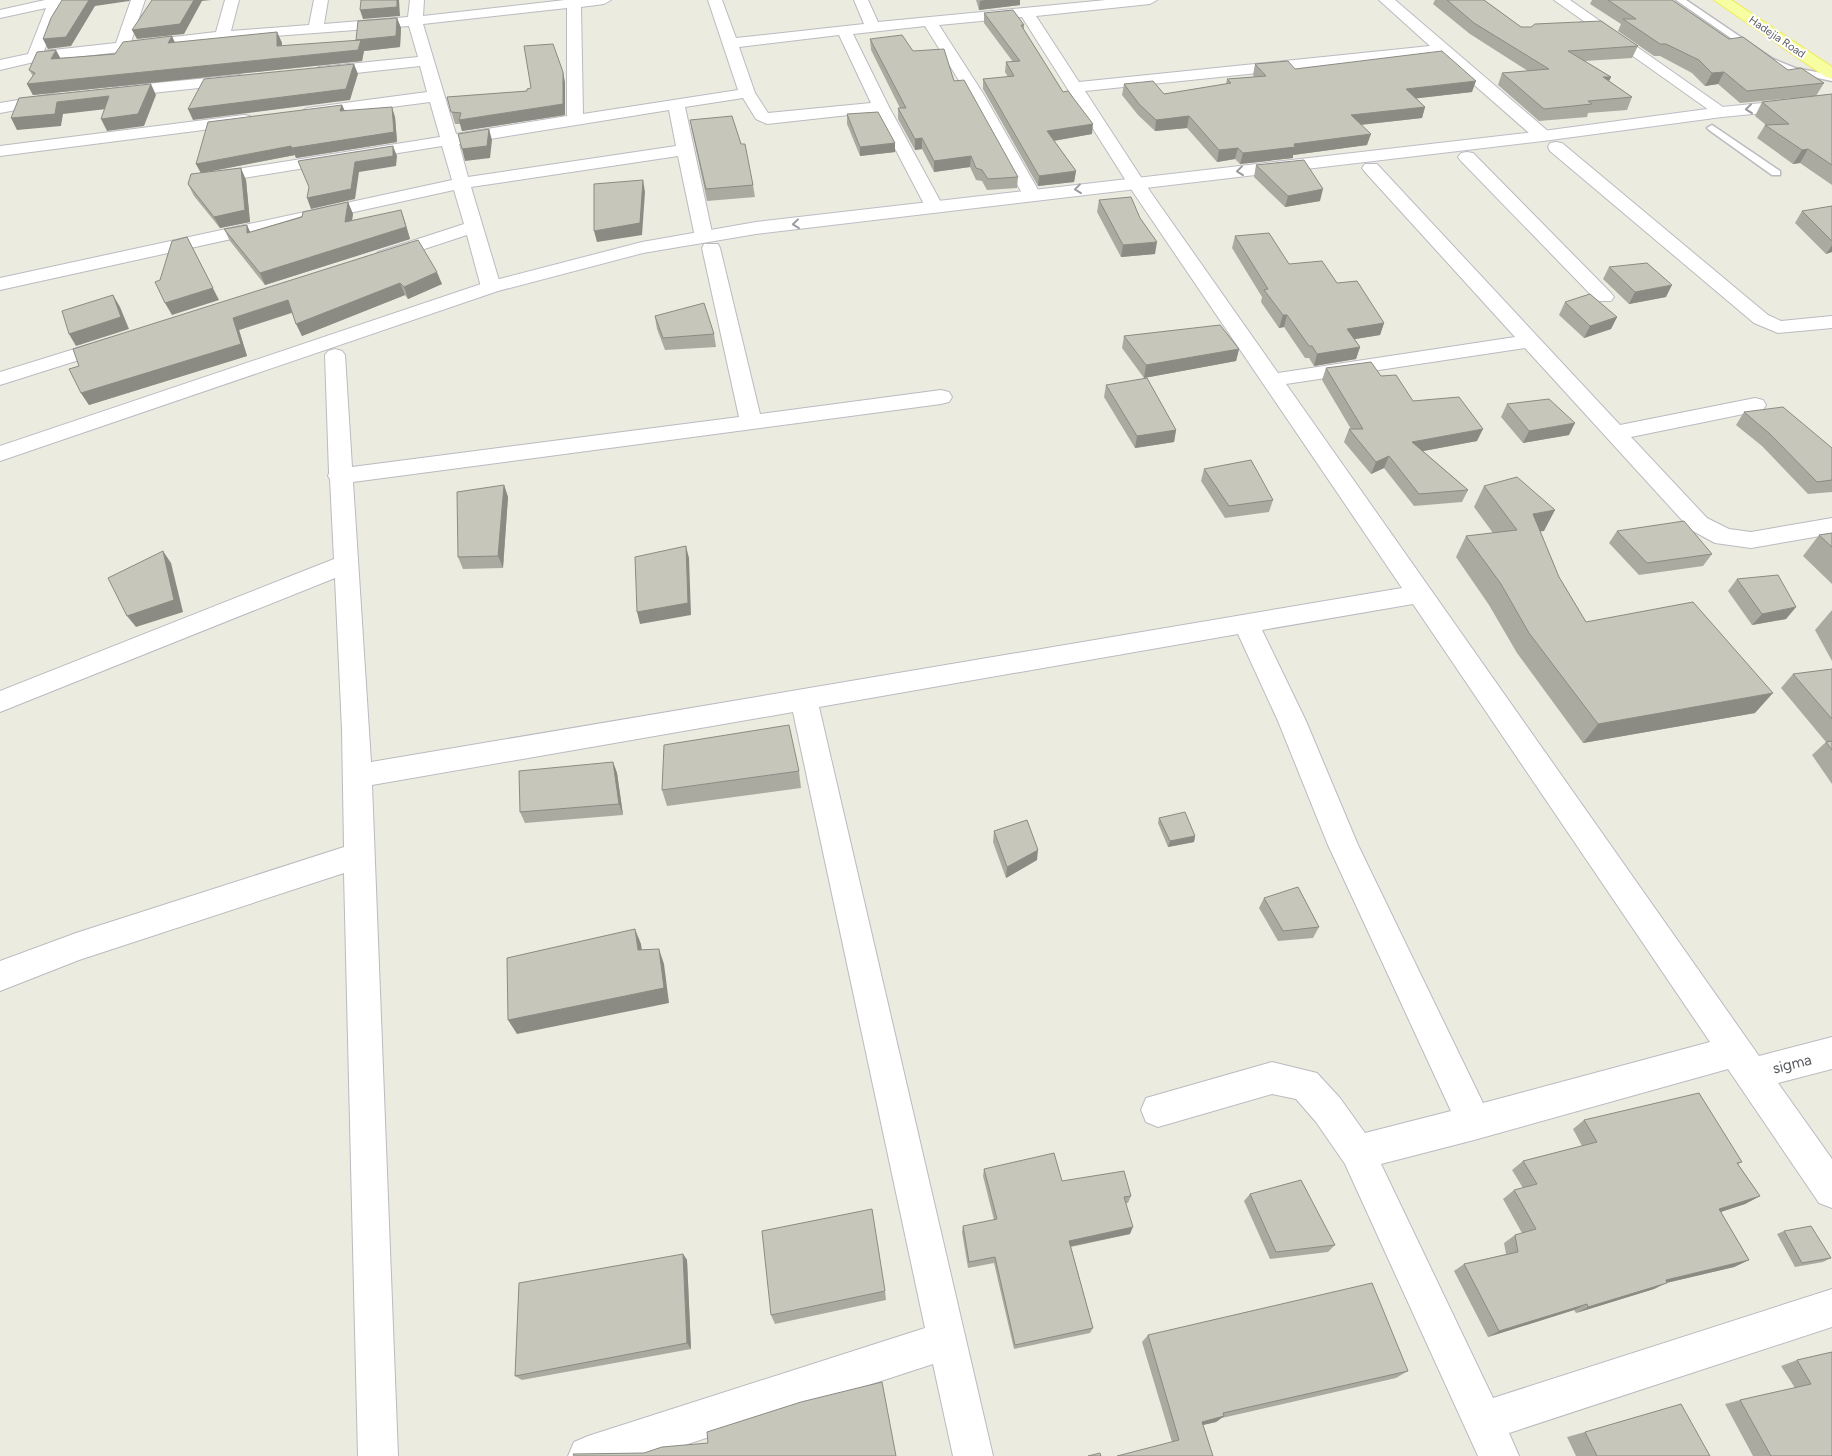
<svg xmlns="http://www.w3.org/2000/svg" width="1832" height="1456" font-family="Figtree,sans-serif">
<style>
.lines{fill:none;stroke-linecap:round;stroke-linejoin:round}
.lane-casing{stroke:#babbc1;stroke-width:3}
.street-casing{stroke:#babbc1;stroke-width:2}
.secondary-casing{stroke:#bcbdc5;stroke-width:2}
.primary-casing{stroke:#f0ec54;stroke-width:2}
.lane{fill:#fff;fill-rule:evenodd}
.street{fill:#fff;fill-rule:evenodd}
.secondary{fill:#fff;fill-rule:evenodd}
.primary{fill:#f6fea1;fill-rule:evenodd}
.wall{fill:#aaaaa1}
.shaded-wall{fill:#8b8b83}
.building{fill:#c6c6bb;stroke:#8b8b83}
.oneway{stroke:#9b9ca0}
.labels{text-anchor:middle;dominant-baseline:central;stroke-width:4;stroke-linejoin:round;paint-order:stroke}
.far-street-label{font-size:11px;fill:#585a60;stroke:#fff}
.near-street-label{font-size:15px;fill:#585a60;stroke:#fff}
</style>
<rect width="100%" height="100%" fill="#ebebdf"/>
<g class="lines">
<defs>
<g id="lane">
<polygon points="1676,0 1686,0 1773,59 1795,68 1832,75 1832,81 1790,72 1767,63"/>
<polygon points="1712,125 1780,171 1780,175 1772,175 1709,130 1707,128"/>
</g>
<g id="street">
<path d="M45 0H64L44 51 116 43 131 0H145L131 42 216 32 225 0H239L231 31 309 25 314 0H328L324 24 408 17 410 0H424L423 16 565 0H611L604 4 581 7 583 114 738 90 708 0H722L736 38 864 24 854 0H868L878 22 1106 0H1157L1150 4 1036 16 1079 82 1430 46 1379 0H1395L1549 132 1551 136 1549 140H1537L1439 54 1085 91 1152 194 1278 373 1515 337 1365 172 1362 168 1365 164H1377L1620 425 1755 398 1763 400 1766 405 1763 410 1631 437 1707 518 1729 529 1751 532 1832 518V534L1751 548 1715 543 1691 530 1525 348 1286 384 1759 1056 1832 1037V1069L1778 1083 1832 1159V1208L1819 1203 1728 1069 1474 1140 1381 1164 1493 1398 1832 1289V1327L1509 1433 1519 1456H1478L1345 1164 1316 1122 1296 1099 1272 1094 1158 1127 1146 1122 1141 1110 1146 1098 1272 1062 1317 1073 1340 1098 1365 1133 1451 1111 1328 845 1278 721 1238 634 819 707 993 1456H953L933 1364 651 1456H568L574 1442 588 1436 925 1328 793 712 372 785 398 1456H358L344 873 79 960 0 991V961L76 933 344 847 342 730 335 578 0 712V691L334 559 330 479 328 476 329 473 325 355 328 351 335 349 342 351 345 355 352 467 739 417 702 248 704 244H718L720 248 760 414 941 390 949 392 952 397 949 402 941 404 353 482 371 762 1402 588 1135 195 1022 17 939 25 984 95 1041 195 1038 199H1026L1023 195 968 95 925 26 853 34 889 107 944 208 941 212H929L926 208 876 112 767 124 756 119 743 98 685 107 713 237 711 241H697L695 237 678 156 471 187 501 287 498 291H484L481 287 467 235 385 262 378 260 376 256 378 252 464 224 454 190 0 290V278L452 180 442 146 206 184 200 183 197 179 200 175 206 174 440 137 430 102 307 118 299 113 307 108 427 92 420 66 319 77 311 72 319 67 418 57 409 26 222 40 34 62 0 70V60L28 54 46 8 0 18V10ZM567 8V116L456 134 423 24ZM839 35 871 103 768 113 755 93 739 47ZM669 110 676 146 468 177 459 144ZM1413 604 1710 1042 1483 1103 1358 845 1306 721 1262 630Z"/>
<polygon points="1554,0 1570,0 1730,112 1722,117 1716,115"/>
<polygon points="239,75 245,77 247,80 245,83 115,97 107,92 115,87"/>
<polygon points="53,94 59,96 61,99 59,102 0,113 0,103"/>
<polygon points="244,115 250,116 252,120 250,124 0,156 0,146"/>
<polygon points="1556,142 1562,143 1768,315 1781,321 1832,316 1832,328 1778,333 1754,323 1550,151 1548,147 1550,143"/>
<polygon points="1467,152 1473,153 1611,293 1614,297 1611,301 1597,301 1461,161 1458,157 1461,153"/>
<polygon points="110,338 117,340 120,344 117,348 0,385 0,372"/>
</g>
<polygon id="secondary" points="1832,96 1832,106 1722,117 1543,141 756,234 643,253 498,291 0,461 0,446 484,283 642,242 756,222 1543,131 1722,107"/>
<polygon id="primary" points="1714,0 1731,0 1832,67 1832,79 1826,77"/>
</defs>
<!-- lane casing -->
<use href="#lane" class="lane-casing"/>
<!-- street casing -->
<use href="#street" class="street-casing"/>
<!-- secondary casing -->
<use href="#secondary" class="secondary-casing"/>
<!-- primary casing -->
<use href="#primary" class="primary-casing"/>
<!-- lane -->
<use href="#lane" class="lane"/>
<!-- street -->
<use href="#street" class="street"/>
<!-- secondary -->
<use href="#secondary" class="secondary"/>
<!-- primary -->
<use href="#primary" class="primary"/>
</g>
<!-- wall -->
<g class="wall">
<polygon points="976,0 1020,0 1020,5 979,10"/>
<polygon points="1435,0 1484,0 1521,27 1638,46 1632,58 1585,61 1611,77 1609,81 1632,97 1627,110 1588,113 1587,117 1539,121 1498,85 1502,73 1528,71 1470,34 1433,4"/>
<polygon points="1592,0 1672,0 1729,39 1788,70 1824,83 1816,96 1740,103 1718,84 1705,86 1692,73 1660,56 1654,56 1618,31 1621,24 1590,4"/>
<polygon points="984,13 1024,25 1024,30 1063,92 1092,134 1054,141 1076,171 1074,182 1038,186 983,89 983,79 1008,77 1005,72 1006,62 1013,62 984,23"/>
<polygon points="397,18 401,28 400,47 364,51 362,61 33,95 27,84 33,76 29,70 61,58 115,54 175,43 277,32 282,43 282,46 356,41"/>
<polygon points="870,39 913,51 954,81 1018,177 1017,188 987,190 982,181 976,180 970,167 934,172 922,149 915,150 898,119 898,108 900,108 871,50"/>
<polygon points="1255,64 1295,69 1472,92 1416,98 1425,107 1422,118 1361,125 1367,145 1293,155 1293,158 1240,164 1235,159 1217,162 1187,128 1155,131 1138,115 1122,95 1124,84 1164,94 1226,84 1227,79 1254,77 1253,75"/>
<polygon points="563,72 565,83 565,115 462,131 460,124 455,124 447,97 527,91"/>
<polygon points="1832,94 1832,185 1800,163 1793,164 1757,138 1765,125 1766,125 1755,116 1762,102"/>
<polygon points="342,105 345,111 395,117 397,142 296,158 295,155 202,173 246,180 250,222 220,228 194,196 188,184 201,173 196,164"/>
<polygon points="847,114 895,143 895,152 860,156 847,124"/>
<polygon points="690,120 741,144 753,185 755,197 707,201 692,131"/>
<polygon points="1256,165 1320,201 1285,207 1254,177"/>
<polygon points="1099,200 1155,254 1121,257 1097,212"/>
<polygon points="348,202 353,214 352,220 405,222 410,239 265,285 230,241 224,229 250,232"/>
<polygon points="1832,206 1832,252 1826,254 1795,223 1802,211"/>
<polygon points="1235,236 1289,264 1337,283 1384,323 1380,335 1355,339 1360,347 1356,359 1314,366 1309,358 1305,358 1284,327 1279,328 1261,302 1262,297 1232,248"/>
<polygon points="410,242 442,284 408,299 405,295 302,336 292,313 239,330 247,356 89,405 81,393 79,366"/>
<polygon points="1609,267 1666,297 1629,304 1603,279"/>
<polygon points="1565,302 1617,317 1611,329 1584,338 1559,315"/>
<polygon points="655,317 714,334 716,347 665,350 657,329"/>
<polygon points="1124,336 1239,349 1236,361 1144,378 1122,348"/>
<polygon points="1326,368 1381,376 1413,401 1477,441 1423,451 1468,490 1462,502 1414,506 1384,468 1371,474 1344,442 1349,429 1351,429 1322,380"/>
<polygon points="1106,385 1176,430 1174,442 1135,448 1104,397"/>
<polygon points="1507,404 1569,435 1523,443 1501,417"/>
<polygon points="1744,412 1832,448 1832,492 1808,494 1762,446 1736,425"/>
<polygon points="1204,469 1273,500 1269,512 1225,518 1201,481"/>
<polygon points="504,485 508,497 503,568 463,569 458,557"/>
<polygon points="1484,486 1544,531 1540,531 1559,577 1586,622 1755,713 1583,743 1517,653 1489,605 1456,557 1466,536 1493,533 1474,507"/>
<polygon points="1617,531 1712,554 1703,566 1639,575 1609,543"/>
<polygon points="1832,533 1832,584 1803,556 1819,535"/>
<polygon points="1737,579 1796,607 1786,619 1752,625 1728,591"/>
<polygon points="1832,610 1832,661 1815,630"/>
<polygon points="1832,669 1832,784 1812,755 1826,742 1781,688 1793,674"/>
<polygon points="613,762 617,773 623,815 525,823 520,812"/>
<polygon points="799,771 801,788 667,806 662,790"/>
<polygon points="1159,818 1195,836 1194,842 1168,847 1158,823"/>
<polygon points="994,831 1037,860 1006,878 993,842"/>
<polygon points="1264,898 1319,927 1313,938 1278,941 1259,908"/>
<polygon points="1584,1120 1742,1162 1738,1164 1760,1196 1745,1204 1721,1212 1749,1260 1734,1267 1666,1283 1654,1289 1576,1313 1574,1310 1488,1337 1454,1271 1464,1264 1506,1254 1504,1243 1515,1235 1522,1233 1503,1199 1514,1190 1523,1188 1512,1170 1523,1161 1582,1146 1573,1129"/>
<polygon points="984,1169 1062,1181 1131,1196 1128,1203 1126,1203 1130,1234 1071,1247 1093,1328 1090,1333 1014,1349 994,1263 968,1268 962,1232 963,1226 994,1220 983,1176"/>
<polygon points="1250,1194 1335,1245 1328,1252 1270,1259 1244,1201"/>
<polygon points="1784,1231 1831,1258 1823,1262 1795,1267 1777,1234"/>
<polygon points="683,1254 687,1260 691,1349 522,1380 515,1376"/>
<polygon points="885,1291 886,1300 775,1324 771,1315"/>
<polygon points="1148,1335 1408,1371 1396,1378 1222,1418 1216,1422 1203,1425 1213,1456 1172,1442 1142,1342"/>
<polygon points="1832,1352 1832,1456 1753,1456 1725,1404 1740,1400 1795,1388 1781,1366 1797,1360"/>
<polygon points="1585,1432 1710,1456 1576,1456 1567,1437"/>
</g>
<!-- shaded-wall -->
<g class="shaded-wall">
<polygon points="89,0 130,0 129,1 95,6 71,46 48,49 43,39"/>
<polygon points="194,0 211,0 202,1 184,34 137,39 132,30"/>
<polygon points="397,0 399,0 400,16 363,19 360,10"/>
<polygon points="985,0 1020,0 1020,5 979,10 980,1"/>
<polygon points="397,18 401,28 400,47 364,51 362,61 33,95 27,84 358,50 356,40"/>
<polygon points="277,32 282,43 282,57 277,46"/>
<polygon points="172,36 177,47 168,43"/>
<polygon points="56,50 62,61 51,59"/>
<polygon points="354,64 358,74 350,100 193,120 188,109"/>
<polygon points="563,72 565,83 565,115 462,131 459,120 563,104"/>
<polygon points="1724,72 1718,84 1705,86 1712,73"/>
<polygon points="1603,77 1611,77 1605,89"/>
<polygon points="1476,81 1472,92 1403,100 1406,89"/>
<polygon points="151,84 156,95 144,126 107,131 101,119"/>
<polygon points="109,96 115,108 63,114 61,126 17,130 11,118 57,102"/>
<polygon points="342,105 346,114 340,111"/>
<polygon points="392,107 395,117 397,142 296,158 292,148"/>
<polygon points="1425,107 1422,118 1348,126 1351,115"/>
<polygon points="1189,116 1187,128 1155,131 1156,120"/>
<polygon points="1093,124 1092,134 1046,142 1047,131"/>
<polygon points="489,129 492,140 490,158 465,161 462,149"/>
<polygon points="1371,134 1367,145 1293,155 1293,158 1240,164 1243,153 1294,144"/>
<polygon points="922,138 922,149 915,150 915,139"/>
<polygon points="895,143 895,152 860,156 860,147"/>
<polygon points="291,146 295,155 201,173 196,164"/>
<polygon points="393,146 397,156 396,166 359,172 355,199 311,209 307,198 355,162"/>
<polygon points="1238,148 1235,159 1217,162 1219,150"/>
<polygon points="1808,149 1800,163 1793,164 1802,150"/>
<polygon points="971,156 970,167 934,172 934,161"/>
<polygon points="241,168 246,180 250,222 220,228 214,217"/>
<polygon points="1076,171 1074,182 1038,186 1039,176"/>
<polygon points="643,180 645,192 642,235 597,242 594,231"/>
<polygon points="1323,189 1320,201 1285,207 1288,196"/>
<polygon points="348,202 353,214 350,233 345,222"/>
<polygon points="401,210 405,222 410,239 265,285 260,273"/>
<polygon points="247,225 252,236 247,233"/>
<polygon points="187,237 219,300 172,315 165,303"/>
<polygon points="1157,242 1155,254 1121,257 1123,245"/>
<polygon points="1832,245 1832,252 1826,254"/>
<polygon points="437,272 442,284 408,299 404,287"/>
<polygon points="400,283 405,295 302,336 296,324"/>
<polygon points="1672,285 1666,297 1629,304 1635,292"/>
<polygon points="113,295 120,307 129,329 76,346 69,334"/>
<polygon points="288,300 293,312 239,330 247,356 89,405 81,393 233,318"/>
<polygon points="1283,315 1287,315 1284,327 1279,328"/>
<polygon points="1617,317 1611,329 1584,338 1590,326"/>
<polygon points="1384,323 1380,335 1343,341 1347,329"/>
<polygon points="1360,347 1356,359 1314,366 1317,354"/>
<polygon points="1239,349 1236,361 1144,378 1146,365"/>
<polygon points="1575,423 1569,435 1523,443 1529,431"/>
<polygon points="1483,429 1477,441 1407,454 1412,442"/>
<polygon points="1176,430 1174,442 1135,448 1137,436"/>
<polygon points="1389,456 1384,468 1371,474 1376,462"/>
<polygon points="504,485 508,497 503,568 498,556"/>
<polygon points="1555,510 1544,531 1521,534 1533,514"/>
<polygon points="686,546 689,558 691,615 640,624 637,612"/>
<polygon points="163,551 171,563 183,612 136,627 127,616"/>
<polygon points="1796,607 1786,619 1752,625 1762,614"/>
<polygon points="1773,693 1755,713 1583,743 1598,724"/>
<polygon points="613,762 617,773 623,815 619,804"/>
<polygon points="1195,836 1194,842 1168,847 1170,841"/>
<polygon points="1038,850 1037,860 1006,878 1007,867"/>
<polygon points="635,929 641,944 644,965 638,950"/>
<polygon points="659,949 664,964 669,1003 517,1034 508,1020"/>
<polygon points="1760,1196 1745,1204 1705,1217 1719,1209"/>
<polygon points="1133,1227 1130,1234 1067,1247 1069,1241"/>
<polygon points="683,1254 687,1260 691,1349 687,1343"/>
<polygon points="1749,1260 1734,1267 1666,1283 1654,1289 1576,1313 1588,1307 1666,1280"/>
<polygon points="1587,1304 1574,1310 1488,1337 1499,1331"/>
<polygon points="1224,1416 1216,1422 1194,1427 1202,1422"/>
</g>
<!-- building -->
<g class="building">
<polygon points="62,0 89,0 66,37 43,39 51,18"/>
<polygon points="152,0 194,0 180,24 132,30"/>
<polygon points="361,0 397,0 397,7 360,10"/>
<polygon points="1447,0 1484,0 1521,27 1531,27 1535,24 1601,21 1638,46 1568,51 1611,77 1603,77 1632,97 1588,101 1592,104 1544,109 1502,73 1549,69 1474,23"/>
<polygon points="1608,0 1672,0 1729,39 1743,37 1788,70 1801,68 1824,83 1747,91 1724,72 1712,73 1699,60 1666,44 1660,44 1623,19 1636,19"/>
<polygon points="1013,10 1024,25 1021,25 1063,92 1068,91 1093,124 1047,131 1076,171 1039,176 983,79 1014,76 1006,62 1020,61 984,13"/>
<polygon points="397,18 396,36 356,40 358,21"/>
<polygon points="277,32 277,46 361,40 358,50 27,84 35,73 29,70 37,52 56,50 51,59 115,54 123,42 172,36 168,43"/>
<polygon points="902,35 913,51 944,49 954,81 964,80 1018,177 988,179 982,170 976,168 971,156 934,161 922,138 915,139 898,108 906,108 870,39"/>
<polygon points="553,44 563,72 563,104 459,120 461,113 451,112 447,97 527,91 527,89 531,88 524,46"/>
<polygon points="1442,51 1476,81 1406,89 1425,107 1351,115 1371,134 1294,144 1295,147 1243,153 1238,148 1219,150 1189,116 1156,120 1139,104 1124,84 1153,81 1164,94 1231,83 1227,79 1266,76 1255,64 1288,61 1295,69"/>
<polygon points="354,64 346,89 188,109 204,79"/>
<polygon points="151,84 138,114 101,119 109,96 57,102 55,114 11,118 19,98"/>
<polygon points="1832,94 1832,165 1808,149 1802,150 1765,125 1789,124 1762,102"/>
<polygon points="342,105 340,111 392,107 394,132 292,148 291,146 196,164 208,122"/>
<polygon points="878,112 895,143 860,147 847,114"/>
<polygon points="732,116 741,144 745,144 753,185 706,189 690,120"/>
<polygon points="489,129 487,146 462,149 458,134"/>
<polygon points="393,146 393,156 355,162 351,189 307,198 309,187 298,161"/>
<polygon points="1304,160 1323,189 1288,196 1256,165"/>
<polygon points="241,168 245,210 214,217 188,184 191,174"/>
<polygon points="643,180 640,223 594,231 594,184"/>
<polygon points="1131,197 1140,218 1157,242 1123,245 1099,200"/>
<polygon points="348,202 345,222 401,210 406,227 260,273 224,229 247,225 247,233 302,217 303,212"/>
<polygon points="1832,206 1832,241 1802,211"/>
<polygon points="1269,233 1289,264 1322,261 1337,283 1357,281 1384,323 1347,329 1360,347 1317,354 1312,346 1309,346 1287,315 1283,315 1264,290 1268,289 1235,236"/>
<polygon points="187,237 213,288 165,303 155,282 160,280 172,241"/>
<polygon points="418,240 437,272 404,287 400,283 296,324 288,300 233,318 241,344 81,393 69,369 79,366 73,349"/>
<polygon points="1647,263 1672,285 1635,292 1609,267"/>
<polygon points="1590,294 1617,317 1590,326 1565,302"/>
<polygon points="113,295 121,317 69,334 62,311"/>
<polygon points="704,303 714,334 663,338 655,316"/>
<polygon points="1220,325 1239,349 1146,365 1124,336"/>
<polygon points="1371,362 1381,376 1396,375 1413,401 1459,397 1483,429 1412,442 1468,490 1419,494 1389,456 1376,462 1349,429 1363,429 1326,368"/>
<polygon points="1147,378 1176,430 1137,436 1106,385"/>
<polygon points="1549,399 1575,423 1529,431 1507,404"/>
<polygon points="1783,407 1832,448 1832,480 1817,482 1770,434 1744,412"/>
<polygon points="1251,460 1273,500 1229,506 1204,469"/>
<polygon points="1517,477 1555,510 1533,514 1559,577 1586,622 1693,602 1773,693 1598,724 1529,633 1501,584 1466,536 1517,530 1484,486"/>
<polygon points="504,485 498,556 458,557 457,492"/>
<polygon points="1684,521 1712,554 1647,563 1617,531"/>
<polygon points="1832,533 1832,547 1819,535"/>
<polygon points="686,546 688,603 637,612 635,557"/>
<polygon points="163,551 174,600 127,616 108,578"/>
<polygon points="1778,575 1796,607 1762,614 1737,579"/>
<polygon points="1832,669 1832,719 1793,674"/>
<polygon points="789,725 799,771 662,790 664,745"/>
<polygon points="1832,741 1832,750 1826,742"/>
<polygon points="613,762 619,804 520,812 519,771"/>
<polygon points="1185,812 1195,836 1170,841 1159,818"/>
<polygon points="1027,820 1038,850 1007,867 994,831"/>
<polygon points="1298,887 1319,927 1283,931 1264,898"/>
<polygon points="635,929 638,950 659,949 664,988 508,1020 507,958"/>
<polygon points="1699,1093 1742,1162 1737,1163 1760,1196 1719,1209 1749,1260 1666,1280 1667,1283 1588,1307 1587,1304 1499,1331 1464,1264 1518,1252 1515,1235 1536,1229 1514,1190 1537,1184 1523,1161 1597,1142 1584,1120"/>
<polygon points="1054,1153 1062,1181 1124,1171 1131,1196 1124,1197 1133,1227 1069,1241 1093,1328 1015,1345 995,1257 969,1262 963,1226 997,1219 984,1169"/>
<polygon points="1301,1180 1335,1245 1276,1252 1250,1194"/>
<polygon points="872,1209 885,1291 771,1315 762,1231"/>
<polygon points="1811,1226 1831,1258 1802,1263 1784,1231"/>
<polygon points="683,1254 687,1343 515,1376 519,1283"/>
<polygon points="1372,1283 1408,1371 1223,1413 1224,1416 1202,1422 1213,1456 1117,1456 1179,1440 1148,1335"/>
<polygon points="1832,1352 1832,1456 1771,1456 1740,1400 1811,1384 1797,1360"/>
<polygon points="882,1382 896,1456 574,1456 573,1454 644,1453 662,1447 708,1443 707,1432 801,1402"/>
<polygon points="1681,1404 1710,1456 1597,1456 1585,1432"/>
<polygon points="1100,1453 1101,1456 1088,1456"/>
</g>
<!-- one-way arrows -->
<defs><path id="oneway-chevron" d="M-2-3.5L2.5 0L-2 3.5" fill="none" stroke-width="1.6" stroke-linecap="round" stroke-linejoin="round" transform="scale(1.25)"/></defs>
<g class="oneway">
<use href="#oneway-chevron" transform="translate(1749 109) rotate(174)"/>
<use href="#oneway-chevron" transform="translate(1240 171) rotate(173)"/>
<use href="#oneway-chevron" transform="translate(1078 189) rotate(173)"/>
<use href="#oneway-chevron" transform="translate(796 224) rotate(174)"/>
</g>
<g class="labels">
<!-- far-street labels -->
<g class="far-street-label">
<text transform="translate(1777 37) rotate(34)">Hadejia Road</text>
</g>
<!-- near-street labels -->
<g class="near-street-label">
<text transform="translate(1792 1064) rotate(-14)">sigma</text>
</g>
</g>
</svg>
